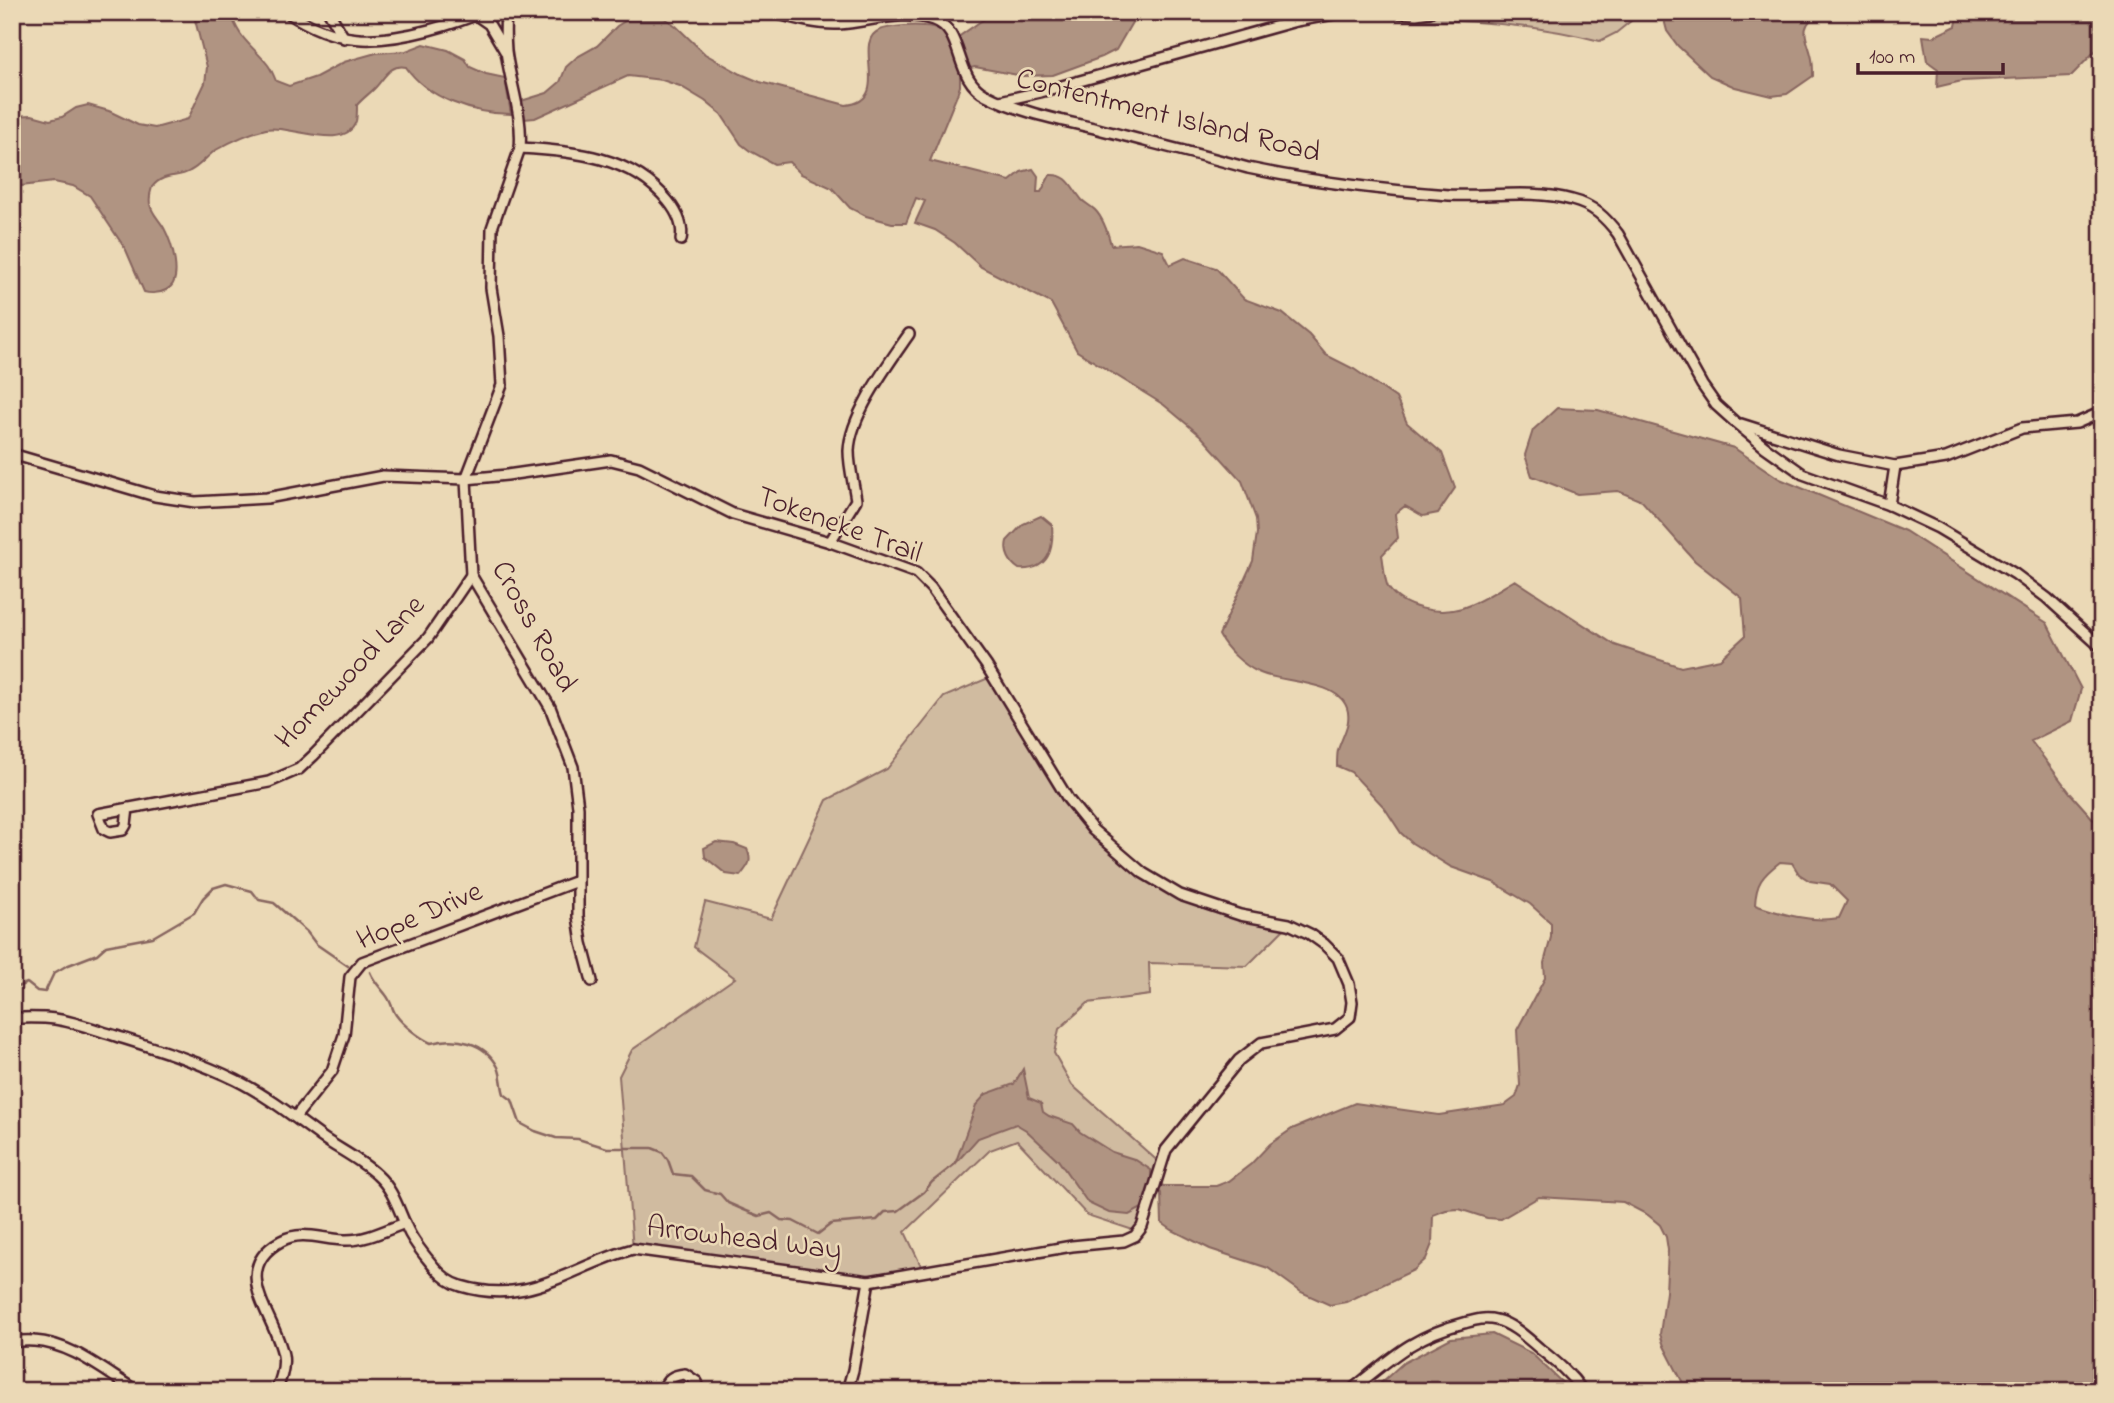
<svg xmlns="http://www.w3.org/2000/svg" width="2114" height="1403" font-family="'Indie Flower',sans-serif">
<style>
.green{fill:#d0bba0;stroke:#8d6d66;stroke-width:2}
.water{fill:#b09482;stroke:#87655f;stroke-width:2;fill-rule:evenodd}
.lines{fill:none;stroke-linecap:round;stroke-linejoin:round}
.stream{stroke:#87655f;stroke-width:2.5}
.street-casing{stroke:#4a1f2b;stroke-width:14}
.street{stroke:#ebd9b6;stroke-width:9}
.labels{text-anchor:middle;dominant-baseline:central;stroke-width:5;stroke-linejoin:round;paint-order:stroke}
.street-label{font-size:30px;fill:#4a1f2b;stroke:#ebd9b6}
</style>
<rect width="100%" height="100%" fill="#ebd9b6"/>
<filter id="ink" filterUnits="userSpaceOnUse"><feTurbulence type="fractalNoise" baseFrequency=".0143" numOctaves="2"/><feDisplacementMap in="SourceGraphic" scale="14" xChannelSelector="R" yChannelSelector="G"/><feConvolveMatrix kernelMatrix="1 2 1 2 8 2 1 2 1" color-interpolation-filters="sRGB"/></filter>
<g filter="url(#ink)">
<!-- green -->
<g class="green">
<path d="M1403 12H1642L1616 33 1600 41C1539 25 1477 20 1413 20Z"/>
<polygon points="993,676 1068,799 1120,854 1180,895 1289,924 1247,966 1149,963 1150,995 1088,1003 1059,1029 1054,1053 1072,1085 1161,1164 1139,1232 1087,1215 1017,1140 990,1150 905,1232 924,1272 869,1281 633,1249 619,1076 632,1050 735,978 694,947 705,902 771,919 827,800 887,769 944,697"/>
</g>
<!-- water -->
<g class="water">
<path d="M193 12H231C237 38 253 46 268 65 271 69 274 76 276 81L289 86 316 77 344 62 376 53 406 51 424 44 448 50 465 59 470 67 486 74 505 78 511 114C474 114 428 99 406 67 389 64 385 78 374 89 369 94 362 99 357 105 357 110 357 117 356 121 346 153 288 124 266 129 249 133 230 142 216 150 207 156 200 166 190 171 177 179 164 172 152 187 150 193 149 198 150 204 152 214 159 219 164 228 171 241 185 282 166 290 160 293 151 294 144 292L126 250 90 196 73 186 54 182 12 187V116L32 115 50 120 62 117 76 108 88 105 109 111 138 125 155 128 188 119 205 83 207 67Z"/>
<path d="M644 12 659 14 676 26 705 54 741 74 760 82 846 105C894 101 850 41 880 30 890 26 913 25 924 26 936 26 945 31 951 42L981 21 998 12H1138L1116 50 1102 57 1053 75 1023 76 975 67 966 69 960 74V86L957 95 930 161 1010 181 1021 172 1033 169 1038 176 1037 192H1041L1050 175C1069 174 1071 187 1082 200 1086 204 1091 206 1095 210 1104 219 1108 233 1111 245L1137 243 1163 251 1170 265 1185 258 1216 268 1244 299 1282 313 1309 335 1326 355 1354 369 1396 398 1407 423 1442 453 1455 488 1438 513 1423 516 1405 506 1395 514 1398 538 1382 555C1384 564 1384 579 1388 587 1402 609 1439 615 1462 608 1481 602 1498 590 1515 580L1615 645 1681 667 1720 659 1745 636 1742 598 1695 561 1642 501 1618 491 1577 494 1532 476 1525 455 1533 430 1557 408 1598 410 1734 448 1780 479 1905 531 2047 623 2081 689 2072 721 2031 741 2071 794 2102 829V1391H1687L1664 1346 1660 1334 1666 1292 1668 1250 1666 1237 1660 1225 1648 1215 1623 1202 1539 1197 1501 1219 1487 1218 1459 1209 1446 1210 1433 1215 1432 1244 1426 1259 1414 1270 1346 1302 1330 1305 1301 1292 1268 1268 1210 1249 1172 1230 1162 1223 1161 1193 1148 1190 1142 1208 1129 1215 1109 1213 1088 1203 1058 1160 1026 1130 1016 1124 978 1138 955 1164 976 1105 986 1094 1014 1084 1023 1069 1029 1098 1041 1103 1043 1112 1049 1116 1073 1124 1080 1132 1112 1152 1134 1159 1151 1170V1182L1164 1186H1216L1229 1181 1251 1164 1270 1144 1292 1129 1355 1103 1439 1115 1505 1105 1516 1097 1520 1085 1517 1030 1545 978 1544 963 1551 937V923L1530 904 1493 882 1451 867 1412 843 1401 833 1384 807 1351 772 1337 766C1337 761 1337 755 1338 750 1342 736 1352 723 1347 708 1337 679 1279 683 1258 672 1243 665 1226 649 1219 635L1253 561 1257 533 1256 519 1242 481 1201 436 1164 405 1077 351 1051 303 981 267 955 243 935 230 915 223 925 201 916 198 906 223H892L866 216 850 208 832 188 801 174 789 162 774 164 750 151 741 144 721 114 705 101 680 86 662 80 628 76 535 118 524 119 521 101 547 93 560 82 566 67 577 57 597 46 617 26 633 16ZM1780 862 1792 863 1799 874 1810 881 1830 884 1847 901 1839 918C1812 923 1781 914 1755 905 1756 883 1762 876 1780 862Z"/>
<path d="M1662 12H1819C1796 30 1808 37 1812 59 1813 64 1813 71 1813 76L1787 94 1772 96 1735 87 1710 76 1678 46 1667 31Z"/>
<polygon points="1959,12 2102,12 2102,44 2071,76 1962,81 1937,87 1938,69 1927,61 1923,36 1933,37 1956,26"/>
<path d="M1041 516 1052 525C1054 549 1049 571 1019 569 1010 563 1004 553 1007 541L1023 524Z"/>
<path d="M716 842 734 844 747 849C753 862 748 866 740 876L726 874 705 857 704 848Z"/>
<polygon points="1492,1334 1531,1353 1571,1391 1372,1391 1403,1363 1451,1338"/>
</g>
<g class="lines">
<!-- stream -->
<g class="stream">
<path d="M370 972C374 982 380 987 386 995 391 1001 392 1009 396 1015 404 1026 420 1038 431 1043 456 1036 485 1042 498 1067 502 1076 501 1085 504 1094L512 1100 520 1123 535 1131 556 1138 578 1139 607 1148H652L662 1152 668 1160 673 1174 691 1176 705 1190 720 1194 728 1203 744 1210 759 1216 771 1213 781 1220 793 1221 818 1234 831 1224 877 1220 885 1212 898 1211 924 1192 932 1182 955 1164"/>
<polyline points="12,989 27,983 37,991 45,992 54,973 66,966 97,954 106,946 153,937 194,913 203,898 213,888 226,884 252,891 259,900 274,903 307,932 316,944 348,966"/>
</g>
<defs>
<g id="street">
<path d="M287 12C336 45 375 44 429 30 448 25 465 20 482 12"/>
<polyline points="329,12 344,38"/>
<path d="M506 12C505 25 505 38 506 51 510 83 523 115 520 148L492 228 491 288 499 336 502 385 466 479 471 575 550 707 573 767 578 807V916L582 943 592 981"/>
<path d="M771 12C793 18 816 25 839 24 869 22 904 9 934 20 965 31 953 78 986 95 1021 113 1061 120 1098 129 1148 142 1198 154 1248 168 1314 182 1382 190 1449 195 1489 197 1533 189 1572 200 1593 205 1606 218 1618 234L1702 385 1716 405 1736 423 1765 447 1803 474 1889 505 1938 528 2015 574 2047 598 2102 648"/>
<polyline points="1384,12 1416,14 1430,12"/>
<polyline points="476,15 489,24 505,51"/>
<polyline points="1000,101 1040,92 1296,21 1344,12"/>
<path d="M520 148C573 151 632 156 668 201 677 212 684 225 681 240"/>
<polyline points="1741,424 1839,455 1895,466 1946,458 2022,428 2077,423 2102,412"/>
<path d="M12 454 155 496 195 502 267 498 383 476 466 479 507 475 611 460 639 467 733 514 830 542 916 573 931 588 986 665 1068 799 1093 830 1143 873 1180 895 1240 915 1289 924 1310 934 1324 944 1338 958 1349 984 1352 1002 1350 1017 1335 1029 1261 1043 1239 1060 1166 1150 1142 1227 1135 1236 1124 1241 1072 1246 869 1281 633 1249C571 1266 530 1307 461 1286 450 1283 442 1276 435 1268 426 1257 417 1247 410 1234 399 1213 395 1191 377 1175 360 1159 338 1149 320 1136 293 1116 266 1095 236 1080 197 1061 157 1049 116 1036 96 1030 76 1022 55 1019 41 1017 26 1018 12 1018"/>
<polyline points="1889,505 1895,466"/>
<path d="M830 542 856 500C854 485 849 467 849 451 850 415 889 363 909 334"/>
<polyline points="128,808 126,825 123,830 110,832 104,829 98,814 269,782 299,769 313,756 428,638 471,575"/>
<polyline points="296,1116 332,1071 344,1035 350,977 362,962 577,881"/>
<path d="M12 1342C19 1341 27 1340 34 1341 72 1343 105 1372 137 1391"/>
<path d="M276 1391C281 1380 285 1367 283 1355 275 1315 228 1270 281 1241 302 1230 321 1239 344 1240 365 1241 386 1230 405 1223"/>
<path d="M663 1391C666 1379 673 1375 685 1374L697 1382 700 1391"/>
<polyline points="847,1391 853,1370 869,1281"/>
<path d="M1350 1391C1390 1359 1413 1336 1464 1323 1475 1320 1484 1317 1496 1320 1513 1324 1527 1338 1540 1349 1556 1362 1570 1373 1582 1390"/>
</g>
</defs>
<!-- street casing -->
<use href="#street" class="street-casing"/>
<!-- street -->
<use href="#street" class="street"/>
</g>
</g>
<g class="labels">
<!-- street labels -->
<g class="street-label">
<text transform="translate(1168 117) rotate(14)">Contentment Island Road</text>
<text transform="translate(839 526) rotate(20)">Tokeneke Trail</text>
<text transform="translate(533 627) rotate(61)">Cross Road</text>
<text transform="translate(351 673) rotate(-46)">Homewood Lane</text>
<text transform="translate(420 917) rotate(-23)">Hope Drive</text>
<text transform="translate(744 1240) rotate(7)">Arrowhead Way</text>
</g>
</g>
<!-- margin -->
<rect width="2114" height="1403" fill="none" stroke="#ebd9b6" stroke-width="42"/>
<rect x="21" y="21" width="2072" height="1361" fill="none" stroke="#4a1f2b" stroke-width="2.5" filter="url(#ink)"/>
<!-- scale -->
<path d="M1858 63v10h145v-10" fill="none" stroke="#4a1f2b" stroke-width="3.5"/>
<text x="1869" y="63" font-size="21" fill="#4a1f2b" stroke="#ebd9b6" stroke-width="5" paint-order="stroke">100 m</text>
</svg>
